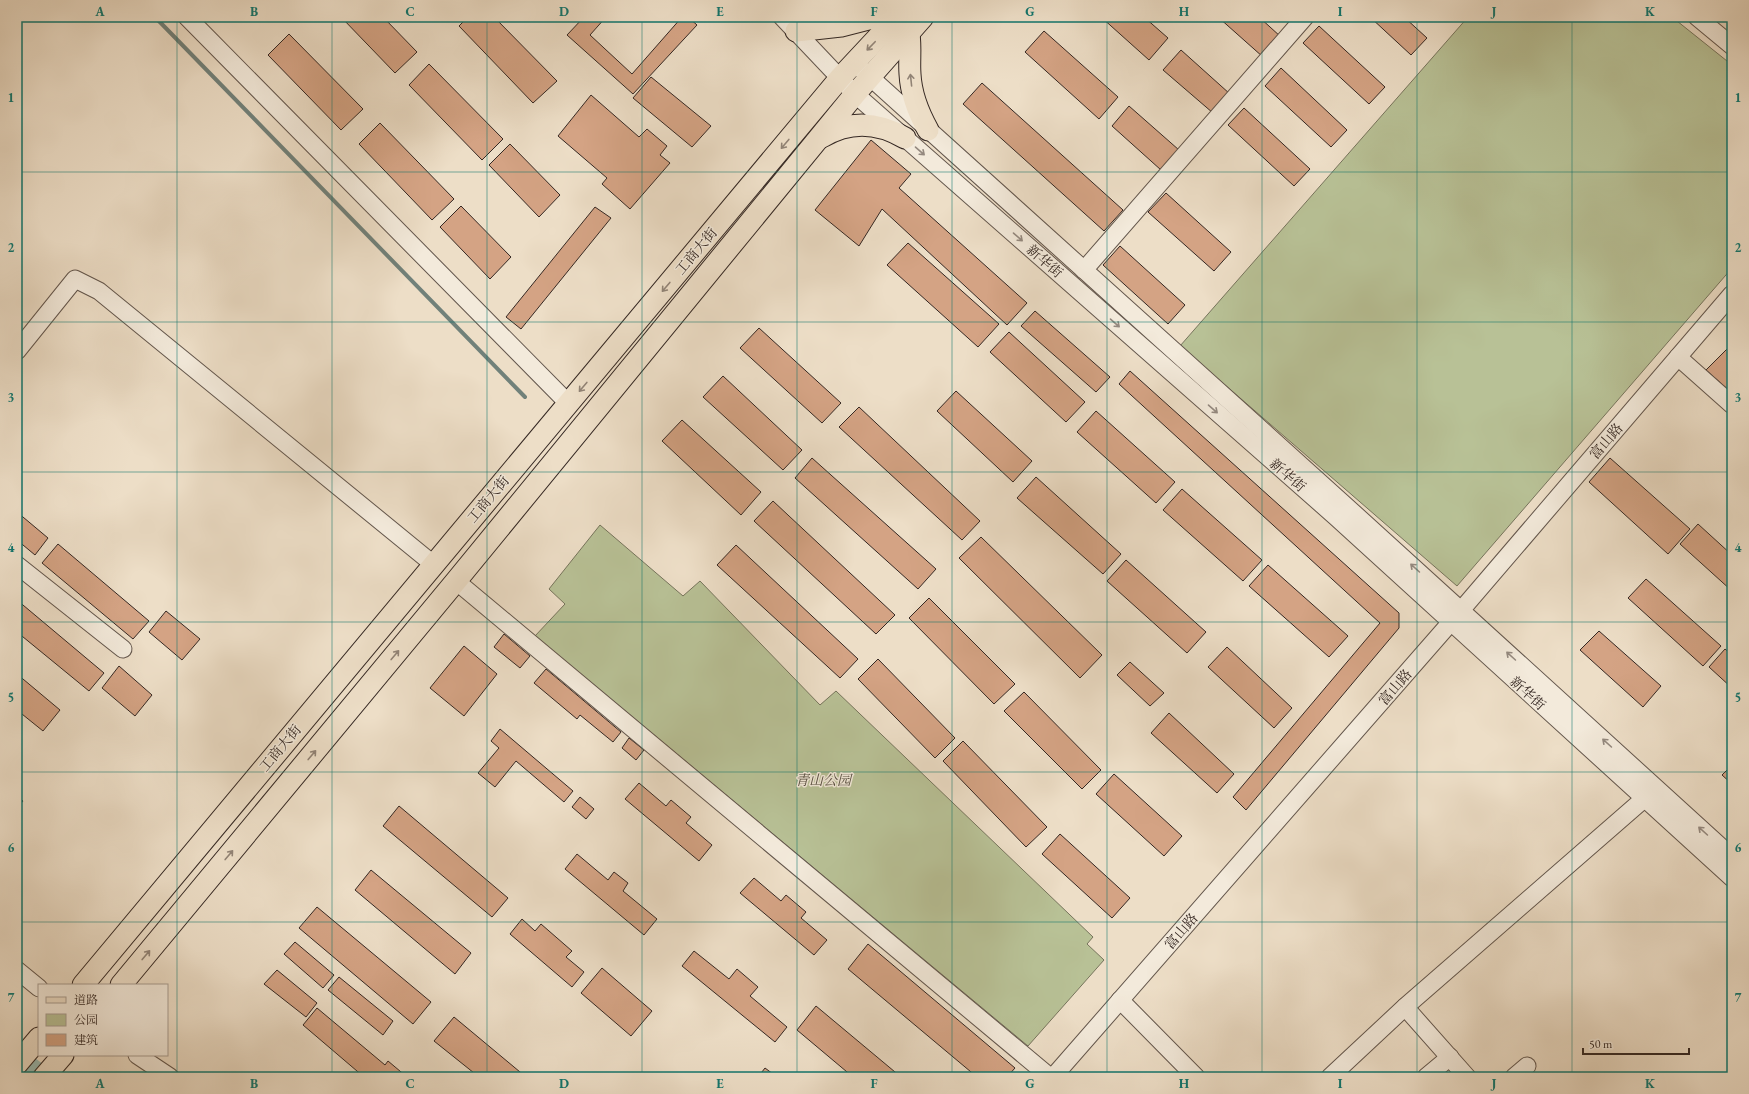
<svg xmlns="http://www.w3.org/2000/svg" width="1749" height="1094" font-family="'EB Garamond','Noto Serif SC',serif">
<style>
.green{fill:#b8c196;stroke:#76745c}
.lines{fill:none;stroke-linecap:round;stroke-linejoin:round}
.stream{stroke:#71817a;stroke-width:4}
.river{stroke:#99bcb4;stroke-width:25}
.building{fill:#d4a384;stroke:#352823}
.minor-casing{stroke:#63564c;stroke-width:19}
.major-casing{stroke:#352823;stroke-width:23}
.minor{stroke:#f3eadb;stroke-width:17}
.major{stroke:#eddec7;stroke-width:21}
.oneway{stroke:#918375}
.oneway2{stroke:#94897f}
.grid{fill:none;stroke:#0f766e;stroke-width:1;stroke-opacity:0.55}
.labels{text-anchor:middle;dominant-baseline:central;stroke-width:3;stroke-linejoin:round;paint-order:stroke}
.street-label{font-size:14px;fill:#352823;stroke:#f3eadb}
.park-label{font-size:14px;font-style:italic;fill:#564e40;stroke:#f3eadb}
.neatline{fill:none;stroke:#0f766e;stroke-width:1.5}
.grid-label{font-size:13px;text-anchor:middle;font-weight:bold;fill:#0f766e}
</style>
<rect width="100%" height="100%" fill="#eddec7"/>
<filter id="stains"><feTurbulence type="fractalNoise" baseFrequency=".005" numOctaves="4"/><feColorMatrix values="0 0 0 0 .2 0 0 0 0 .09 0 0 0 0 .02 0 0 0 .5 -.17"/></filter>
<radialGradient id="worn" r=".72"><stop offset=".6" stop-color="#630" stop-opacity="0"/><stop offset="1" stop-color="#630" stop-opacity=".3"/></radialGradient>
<!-- green -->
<g class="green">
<polygon points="1468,17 1672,17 1732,65 1732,268 1457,586 1180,346"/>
<polygon points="600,525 683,596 700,581 820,705 836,691 1093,937 1087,944 1104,960 1028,1046 535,636 565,604 549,589"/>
</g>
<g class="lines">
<!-- stream -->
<polyline class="stream" points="155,17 525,397"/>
<!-- river -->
<polyline class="river" points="17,1060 39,1077"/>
</g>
<!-- building -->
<g class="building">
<polygon points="341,17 383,17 417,52 395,73"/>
<polygon points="468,17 494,17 557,81 533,103 459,26"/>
<polygon points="584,17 606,17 590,35 632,74 682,17 688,17 697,25 633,94 567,35"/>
<polygon points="1101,17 1144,17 1168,38 1149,60"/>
<polygon points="1218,17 1259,17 1281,37 1263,57"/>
<polygon points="1370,17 1404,17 1427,38 1411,55"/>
<polygon points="1319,26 1385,87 1369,104 1303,43"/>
<polygon points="1044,31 1118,97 1099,119 1025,52"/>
<polygon points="289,34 363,109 341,130 268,55"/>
<polygon points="1181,50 1230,94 1213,113 1163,70"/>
<polygon points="429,64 503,139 482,160 409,85"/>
<polygon points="1281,68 1347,130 1331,147 1265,86"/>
<polygon points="651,77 711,126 692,147 633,98"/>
<polygon points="982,83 1123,210 1104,231 963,104"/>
<polygon points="591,95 639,137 647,129 667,146 660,155 670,163 630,209 602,184 607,178 558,136"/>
<polygon points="1129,106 1179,150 1161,170 1112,126"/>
<polygon points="1244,108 1310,169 1294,186 1228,125"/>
<polygon points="380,123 454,199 432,220 359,144"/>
<polygon points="871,140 911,174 899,188 1027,303 1007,325 882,209 859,246 815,210"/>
<polygon points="510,144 560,195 539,217 489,165"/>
<polygon points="1166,193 1231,252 1214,271 1148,212"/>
<polygon points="461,206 511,257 490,279 440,227"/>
<polygon points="595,207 611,218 521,329 506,317"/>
<polygon points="908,243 999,324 978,347 887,265"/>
<polygon points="1120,246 1185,305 1168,324 1103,265"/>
<polygon points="1035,311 1110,377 1096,392 1021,326"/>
<polygon points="759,328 841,403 822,423 740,348"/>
<polygon points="1009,332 1085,402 1066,422 990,352"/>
<polygon points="1732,344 1732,393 1706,370"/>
<polygon points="1130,371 1399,613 1399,628 1246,810 1233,797 1380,623 1119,384"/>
<polygon points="723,376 802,450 783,470 703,397"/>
<polygon points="956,391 1032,461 1013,482 937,411"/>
<polygon points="859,407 980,521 962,540 839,427"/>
<polygon points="1096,411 1175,482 1156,503 1077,432"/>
<polygon points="682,420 761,492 741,515 662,441"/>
<polygon points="812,458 936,569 918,589 795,478"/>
<polygon points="1610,458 1690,529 1668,554 1589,482"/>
<polygon points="1036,477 1121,554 1103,574 1017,498"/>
<polygon points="1182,489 1262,560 1243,581 1163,510"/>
<polygon points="773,501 895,615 876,634 754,521"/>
<polygon points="17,512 48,538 35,555 17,540"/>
<polygon points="1698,524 1732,555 1732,591 1680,544"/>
<polygon points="981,537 1102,655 1080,678 959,558"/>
<polygon points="58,544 149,621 133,639 42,563"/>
<polygon points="736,545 858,659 840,678 717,565"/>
<polygon points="1126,560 1206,632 1187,653 1107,581"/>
<polygon points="1268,565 1348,636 1329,657 1249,586"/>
<polygon points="1646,579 1721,646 1703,666 1628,598"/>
<polygon points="929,598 1015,684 994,704 909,618"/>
<polygon points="17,600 104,673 89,691 17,632"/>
<polygon points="166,611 200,639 182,660 149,632"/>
<polygon points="1599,631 1661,686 1643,707 1580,650"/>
<polygon points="504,634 530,656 520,668 494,647"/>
<polygon points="464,646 497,674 464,716 430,688"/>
<polygon points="1227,647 1292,708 1274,728 1208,667"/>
<polygon points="1725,649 1732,655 1732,688 1709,667"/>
<polygon points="878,659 955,738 935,758 858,679"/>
<polygon points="1130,662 1164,693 1150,706 1117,675"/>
<polygon points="119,666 152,695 135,716 102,688"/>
<polygon points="546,669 621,732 613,742 580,715 577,719 534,683"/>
<polygon points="17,674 60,710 43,731 17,710"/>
<polygon points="1024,692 1101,770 1082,789 1004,711"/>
<polygon points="1169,713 1234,774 1217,793 1151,733"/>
<polygon points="500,729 573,791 564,802 516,761 495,787 478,773 499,748 491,741"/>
<polygon points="629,738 644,750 636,760 622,748"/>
<polygon points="963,741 1047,827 1026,847 943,761"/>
<polygon points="1732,765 1732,784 1722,775"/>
<polygon points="1114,774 1182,836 1164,856 1096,794"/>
<polygon points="639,783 666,806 671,800 691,817 686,823 712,845 699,861 625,799"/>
<polygon points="17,796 23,801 17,808"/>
<polygon points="580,797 594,809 586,819 572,807"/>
<polygon points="399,806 508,898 492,917 383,826"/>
<polygon points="1060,834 1130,898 1112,918 1042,854"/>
<polygon points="577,854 608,880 614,872 628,883 623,891 657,919 644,935 565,869"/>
<polygon points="371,870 471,953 455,974 355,890"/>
<polygon points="754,878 781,901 786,895 806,912 801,918 827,940 814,955 740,893"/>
<polygon points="317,907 431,1002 413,1024 299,928"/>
<polygon points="522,919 535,931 541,924 572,951 566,957 584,972 572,987 510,934"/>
<polygon points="295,942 334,975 323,988 284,954"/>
<polygon points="868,944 1015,1068 1007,1077 977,1077 848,969"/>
<polygon points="694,951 729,979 737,969 758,987 750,996 787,1027 775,1042 682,966"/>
<polygon points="602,968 652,1011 631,1036 581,993"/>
<polygon points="277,970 317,1003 306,1017 264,984"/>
<polygon points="339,977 393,1021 383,1035 328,990"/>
<polygon points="816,1006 901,1077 853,1077 797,1030"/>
<polygon points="317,1008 385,1065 388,1061 407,1077 364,1077 303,1025"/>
<polygon points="454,1017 526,1077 479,1077 434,1041"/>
<polygon points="765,1068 777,1077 758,1077"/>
</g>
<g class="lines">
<defs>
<g id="minor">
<polyline points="187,17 569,404"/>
<polyline points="782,17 855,94 1336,517 1732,878"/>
<polyline points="1697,17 1732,46"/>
<polyline points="860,68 1346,506 1732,857"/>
<polyline points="1084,270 1305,17"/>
<polyline points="17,351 75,279 99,291 433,564"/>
<polyline points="1678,357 1732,405"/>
<polyline points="17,565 123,649"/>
<polyline points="456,581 1050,1077"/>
<polyline points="17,970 39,988"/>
<polyline points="1120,1000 1196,1077"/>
<polyline points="1405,1007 1467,1077"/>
<polyline points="137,1055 170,1077"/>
<polyline points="1053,1077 1451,622 1732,294"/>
<polyline points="1330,1077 1405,1007 1653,791"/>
<polyline points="1426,1077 1450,1057"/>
<polyline points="1514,1077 1527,1066"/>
</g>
<g id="major">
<polyline points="796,31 841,26 876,17"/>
<path d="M909 34C911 48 909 61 910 74 911 95 918 112 928 130"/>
<path d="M822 137C850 120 878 122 905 138"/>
<polyline points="83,985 840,78 897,17"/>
<polyline points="121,985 456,581 855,94 923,17"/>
<polyline points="17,1064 39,1038"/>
<polyline points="44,1077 63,1055"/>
</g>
</defs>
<!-- minor casing -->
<use href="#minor" class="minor-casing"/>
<!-- major casing -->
<use href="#major" class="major-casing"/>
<!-- minor -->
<use href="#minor" class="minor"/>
<!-- major -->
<use href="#major" class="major"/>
</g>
<!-- one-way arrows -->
<defs><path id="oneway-shaft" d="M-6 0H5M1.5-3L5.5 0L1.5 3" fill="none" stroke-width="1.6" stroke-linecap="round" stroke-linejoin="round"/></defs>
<g class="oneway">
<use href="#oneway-shaft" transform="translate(871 46) rotate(134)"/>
<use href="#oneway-shaft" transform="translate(911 80) rotate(-96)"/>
<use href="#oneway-shaft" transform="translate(785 144) rotate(130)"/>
<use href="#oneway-shaft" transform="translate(666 287) rotate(130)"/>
<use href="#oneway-shaft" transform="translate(583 387) rotate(130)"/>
<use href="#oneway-shaft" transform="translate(395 655) rotate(-50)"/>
<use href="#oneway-shaft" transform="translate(312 755) rotate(-50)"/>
<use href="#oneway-shaft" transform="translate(229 855) rotate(-50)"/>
<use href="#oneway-shaft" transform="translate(146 955) rotate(-50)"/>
</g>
<g class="oneway2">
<use href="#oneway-shaft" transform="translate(920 151) rotate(41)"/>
<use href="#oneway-shaft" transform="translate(1018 237) rotate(41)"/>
<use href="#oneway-shaft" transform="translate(1115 323) rotate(41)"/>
<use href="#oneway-shaft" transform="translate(1213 409) rotate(41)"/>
<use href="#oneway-shaft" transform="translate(1415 568) rotate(-138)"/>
<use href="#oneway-shaft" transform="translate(1511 656) rotate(-138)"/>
<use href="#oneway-shaft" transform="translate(1607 743) rotate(-138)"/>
<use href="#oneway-shaft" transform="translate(1703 831) rotate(-138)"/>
</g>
<!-- grid -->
<path class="grid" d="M177 17V1077M332 17V1077M487 17V1077M642 17V1077M797 17V1077M952 17V1077M1107 17V1077M1262 17V1077M1417 17V1077M1572 17V1077M17 172H1732M17 322H1732M17 472H1732M17 622H1732M17 772H1732M17 922H1732"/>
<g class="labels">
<!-- street labels -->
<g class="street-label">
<text transform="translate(696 251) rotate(-50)">工商大街</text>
<text transform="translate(1045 261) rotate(41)">新华街</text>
<text transform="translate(1606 441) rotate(-49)">富山路</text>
<text transform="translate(1288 475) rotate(41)">新华街</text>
<text transform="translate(488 499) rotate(-50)">工商大街</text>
<text transform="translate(1395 687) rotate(-49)">富山路</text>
<text transform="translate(1528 693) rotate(42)">新华街</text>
<text transform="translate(280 748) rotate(-50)">工商大街</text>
<text transform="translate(1181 931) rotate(-49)">富山路</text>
</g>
<!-- park labels -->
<g class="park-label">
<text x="823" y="780">青山公园</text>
</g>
</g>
<!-- margin -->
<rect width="1749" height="1094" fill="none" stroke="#eddec7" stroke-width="44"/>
<!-- legend -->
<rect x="38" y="984" width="130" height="72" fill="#f3eadb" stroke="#a79c91"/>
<rect x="46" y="997" width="20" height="6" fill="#eddec7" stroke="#a79c91"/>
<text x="74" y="1004" font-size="12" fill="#352823">道路</text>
<rect x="46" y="1014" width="20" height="12" fill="#b8c196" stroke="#a79c91"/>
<text x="74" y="1024" font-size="12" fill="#352823">公园</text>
<rect x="46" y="1034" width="20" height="12" fill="#d4a384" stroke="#a79c91"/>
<text x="74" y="1044" font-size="12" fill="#352823">建筑</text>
<!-- scale -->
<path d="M1583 1048v6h106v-6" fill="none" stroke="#352823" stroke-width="2"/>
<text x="1589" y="1048" font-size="12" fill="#352823" stroke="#f3eadb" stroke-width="3" paint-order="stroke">50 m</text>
<rect x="22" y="22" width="1705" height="1050" class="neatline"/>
<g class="grid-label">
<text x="100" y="16">A</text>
<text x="254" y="16">B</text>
<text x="410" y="16">C</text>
<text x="564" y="16">D</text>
<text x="720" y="16">E</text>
<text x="874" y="16">F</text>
<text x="1030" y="16">G</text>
<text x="1184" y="16">H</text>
<text x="1340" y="16">I</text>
<text x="1494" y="16">J</text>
<text x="1650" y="16">K</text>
<text x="11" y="102">1</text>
<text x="1738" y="102">1</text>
<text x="11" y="252">2</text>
<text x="1738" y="252">2</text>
<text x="11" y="402">3</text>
<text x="1738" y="402">3</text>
<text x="11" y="552">4</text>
<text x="1738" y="552">4</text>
<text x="11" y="702">5</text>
<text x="1738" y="702">5</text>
<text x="11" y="852">6</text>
<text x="1738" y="852">6</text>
<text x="11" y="1002">7</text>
<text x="1738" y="1002">7</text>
<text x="100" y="1088">A</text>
<text x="254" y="1088">B</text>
<text x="410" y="1088">C</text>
<text x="564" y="1088">D</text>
<text x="720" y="1088">E</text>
<text x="874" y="1088">F</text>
<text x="1030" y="1088">G</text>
<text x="1184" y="1088">H</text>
<text x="1340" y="1088">I</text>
<text x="1494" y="1088">J</text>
<text x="1650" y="1088">K</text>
</g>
<rect width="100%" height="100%" filter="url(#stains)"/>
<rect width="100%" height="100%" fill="url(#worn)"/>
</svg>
